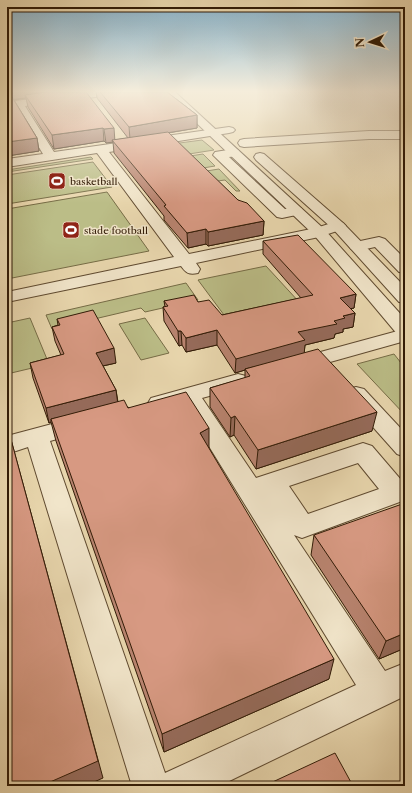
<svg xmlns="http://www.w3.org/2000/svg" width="412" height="793" font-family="'Libre Caslon Text',serif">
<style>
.green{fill:#bbbd87;stroke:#766c46}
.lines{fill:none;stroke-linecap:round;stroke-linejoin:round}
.minor-casing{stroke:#5f4a30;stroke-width:2}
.tertiary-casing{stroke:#5f4a30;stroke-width:2}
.minor{fill:#f1e5ca;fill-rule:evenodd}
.tertiary{fill:#f1e5ca;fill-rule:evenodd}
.wall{fill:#b98470;stroke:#311b06}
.shaded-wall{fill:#966b5b;stroke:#311b06}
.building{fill:#d79982;stroke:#311b06}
.labels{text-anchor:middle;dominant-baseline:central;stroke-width:3;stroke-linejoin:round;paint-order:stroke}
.far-poi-label{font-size:10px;fill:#311b06;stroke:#f1e5ca;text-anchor:start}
</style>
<rect width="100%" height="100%" fill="#e9d7ae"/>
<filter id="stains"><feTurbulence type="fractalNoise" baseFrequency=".005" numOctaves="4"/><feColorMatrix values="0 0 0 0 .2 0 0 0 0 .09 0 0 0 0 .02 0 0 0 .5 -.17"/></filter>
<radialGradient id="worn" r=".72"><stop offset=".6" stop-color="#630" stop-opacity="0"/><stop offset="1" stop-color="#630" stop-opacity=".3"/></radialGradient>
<!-- green -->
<g class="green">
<polygon points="202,140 214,150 189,154 190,156 203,154 215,166 197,169 172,144"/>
<polygon points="91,157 93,159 7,172 7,170"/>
<polygon points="93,162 112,187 7,204 7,175"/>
<polygon points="219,169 240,191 236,191 225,180 210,182 200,172"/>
<polygon points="107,192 149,251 7,279 7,209"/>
<polygon points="266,266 300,303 227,319 198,280"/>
<polygon points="186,283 198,300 145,312 141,308 52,329 46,315"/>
<polygon points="30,318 49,364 7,374 7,323"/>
<polygon points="145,318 169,353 141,360 119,324"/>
<polygon points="394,354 405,368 405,415 357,364"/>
</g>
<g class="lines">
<defs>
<g id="minor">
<path d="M87 92H116L111 95 25 106 54 152 229 127 233 128 235 130 233 132 229 133 109 152 189 254 316 228 338 221 343 223 346 226 343 229 319 237 196 263 200 269 198 273C189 275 186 273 181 266L7 302V292L174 257 97 153 7 167V159L43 154 15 107 7 108V102Z"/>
<polygon points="369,131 405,131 405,139 369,139 244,147 240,146 238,143 240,140 244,139"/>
<polygon points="234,149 238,150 240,153 238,156 229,157 285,209 296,207 301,208 303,211 301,214 282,218 277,217 213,155 215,152"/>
<polygon points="379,237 385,239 405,259 405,273 399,272 375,247 357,251 351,249 349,246 351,243"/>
<polygon points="405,329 405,341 298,371 291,370 288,365 291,360"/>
<path d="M238 374 246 376 249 381 246 386 202 398 256 478 363 443 372 446 402 481 405 480V500L302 538 294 535 385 671 405 663V696L219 786H132L28 447 7 454V436L82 416 90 418 94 424 90 430 50 441 165 773 356 685 183 404 159 410 151 408 148 403 151 398ZM358 463 379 489 308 514 289 486Z"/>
<polygon points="356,387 364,389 405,433 405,457 397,454 348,399 345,394 348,389"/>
</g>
<g id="tertiary">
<polygon points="164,92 175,92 324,229 405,319 405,337 398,335 314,235"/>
<polygon points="260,153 264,154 343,223 405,287 405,303 399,302 333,229 256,160 254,157 256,154"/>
</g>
</defs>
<!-- minor casing -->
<use href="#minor" class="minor-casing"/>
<!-- tertiary casing -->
<use href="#tertiary" class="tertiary-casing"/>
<!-- minor -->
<use href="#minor" class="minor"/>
<!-- tertiary -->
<use href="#tertiary" class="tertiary"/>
</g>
<!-- wall -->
<g class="wall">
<polygon points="7,92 86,92 115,140 128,138 97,98 96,92 167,92 197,115 197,128 168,133 238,200 264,221 263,235 208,246 206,244 188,248 164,220 164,216 114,153 113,142 106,143 104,141 54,149 28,107 26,98 14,100 37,138 39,151 7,156"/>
<polygon points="263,241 356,294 354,308 350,309 355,313 353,327 343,329 343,332 335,334 334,338 305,345 304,353 372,431 256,469 234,435 230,437 210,407 210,388 245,378 245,370 235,373 217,345 186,352 182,345 179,346 164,321 163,307 165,307 164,301 198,302 222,315 301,298 263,254"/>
<polygon points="57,319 116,363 103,366 116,390 118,402 209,449 329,679 164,752 56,441 51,422 49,423 33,378 30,363 61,355 55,341 52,327 58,325"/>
<polygon points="314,535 405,648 379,659 311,555"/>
</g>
<!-- shaded-wall -->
<g class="shaded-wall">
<polygon points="7,92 69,92 25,95 26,98 7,100"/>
<polygon points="197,115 197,128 130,139 129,127"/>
<polygon points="103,128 104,141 54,149 52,135"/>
<polygon points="114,128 115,142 112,140 113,142 106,143 104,129"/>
<polygon points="37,138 39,151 7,156 7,142"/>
<polygon points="264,221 263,235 208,246 208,232"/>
<polygon points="206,229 206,244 188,248 187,233"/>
<polygon points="356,294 354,308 338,311 340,298"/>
<polygon points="355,313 353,327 343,329 343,332 335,334 334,338 305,345 304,355 245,369 245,370 235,373 236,359 298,332 334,321 343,316"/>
<polygon points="217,330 217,345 186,352 186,338"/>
<polygon points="178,331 181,331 182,345 179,346"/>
<polygon points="114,348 116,363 98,367 96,353"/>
<polygon points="116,390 118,405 51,419 51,422 49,423 46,408"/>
<polygon points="377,412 372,431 256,469 258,450"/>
<polygon points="235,416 234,435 230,437 231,418"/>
<polygon points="7,425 103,778 85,786 41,786 7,435"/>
<polygon points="209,428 209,450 200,433"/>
<polygon points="405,633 405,648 379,659 386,641"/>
<polygon points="334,659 329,679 164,752 162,734"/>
</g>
<!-- building -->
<g class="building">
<polygon points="46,92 86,92 114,128 104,129 103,128 52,135 25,95"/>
<polygon points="100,92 167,92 197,115 129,127"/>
<polygon points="7,97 12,97 37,138 7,142"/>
<polygon points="168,132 238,200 247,203 264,221 208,232 206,229 187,233 164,206 166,205 112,140"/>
<polygon points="298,235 356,294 340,298 355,313 343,316 345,318 334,321 337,324 298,332 305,340 236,359 217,330 186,338 181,331 178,331 163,307 168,306 164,301 194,295 198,302 209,300 222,315 313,295 263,241"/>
<polygon points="93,310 114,348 96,353 116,390 46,408 30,363 64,354 52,327 60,325 57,319"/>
<polygon points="318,349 377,412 258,450 235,416 231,418 210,388 250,376 245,369"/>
<polygon points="186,392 209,428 200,433 334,659 162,734 51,419 124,400 128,408"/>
<polygon points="9,432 98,761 41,786 7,786 7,433"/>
<polygon points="405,503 405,633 386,641 314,535"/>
<polygon points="335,753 353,786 264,786"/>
</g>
<!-- sky -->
<linearGradient id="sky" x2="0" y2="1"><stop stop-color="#87b6d1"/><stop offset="0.45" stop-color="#f5eddb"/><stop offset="1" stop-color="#f5eddb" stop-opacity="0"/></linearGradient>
<rect width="412" height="203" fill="url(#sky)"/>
<!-- icons -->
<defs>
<symbol id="stadium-square" viewBox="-11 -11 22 22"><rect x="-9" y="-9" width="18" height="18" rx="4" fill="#8f2418" stroke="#f1e5ca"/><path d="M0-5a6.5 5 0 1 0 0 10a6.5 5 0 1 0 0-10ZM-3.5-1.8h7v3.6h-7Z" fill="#fff"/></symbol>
</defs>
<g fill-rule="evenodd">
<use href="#stadium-square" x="47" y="171" width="20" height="20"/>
<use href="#stadium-square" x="61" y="220" width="20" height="20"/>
</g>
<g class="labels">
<!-- far-poi labels -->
<g class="far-poi-label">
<text x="70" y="181">basketball</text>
<text x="84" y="230">stade football</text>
</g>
</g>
<!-- margin -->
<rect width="412" height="793" fill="none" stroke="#e9d7ae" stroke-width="24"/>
<rect x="8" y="8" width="396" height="777" fill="none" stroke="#311b06" stroke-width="2"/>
<rect x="12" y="12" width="388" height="769" fill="none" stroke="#311b06"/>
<!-- north arrow -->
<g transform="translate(370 42) rotate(266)" stroke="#f1e5ca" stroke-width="3" paint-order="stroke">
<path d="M0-3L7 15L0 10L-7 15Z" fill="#311b06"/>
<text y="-6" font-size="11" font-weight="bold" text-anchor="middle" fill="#311b06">N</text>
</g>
<rect width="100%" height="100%" filter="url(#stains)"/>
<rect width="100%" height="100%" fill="url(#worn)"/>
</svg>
